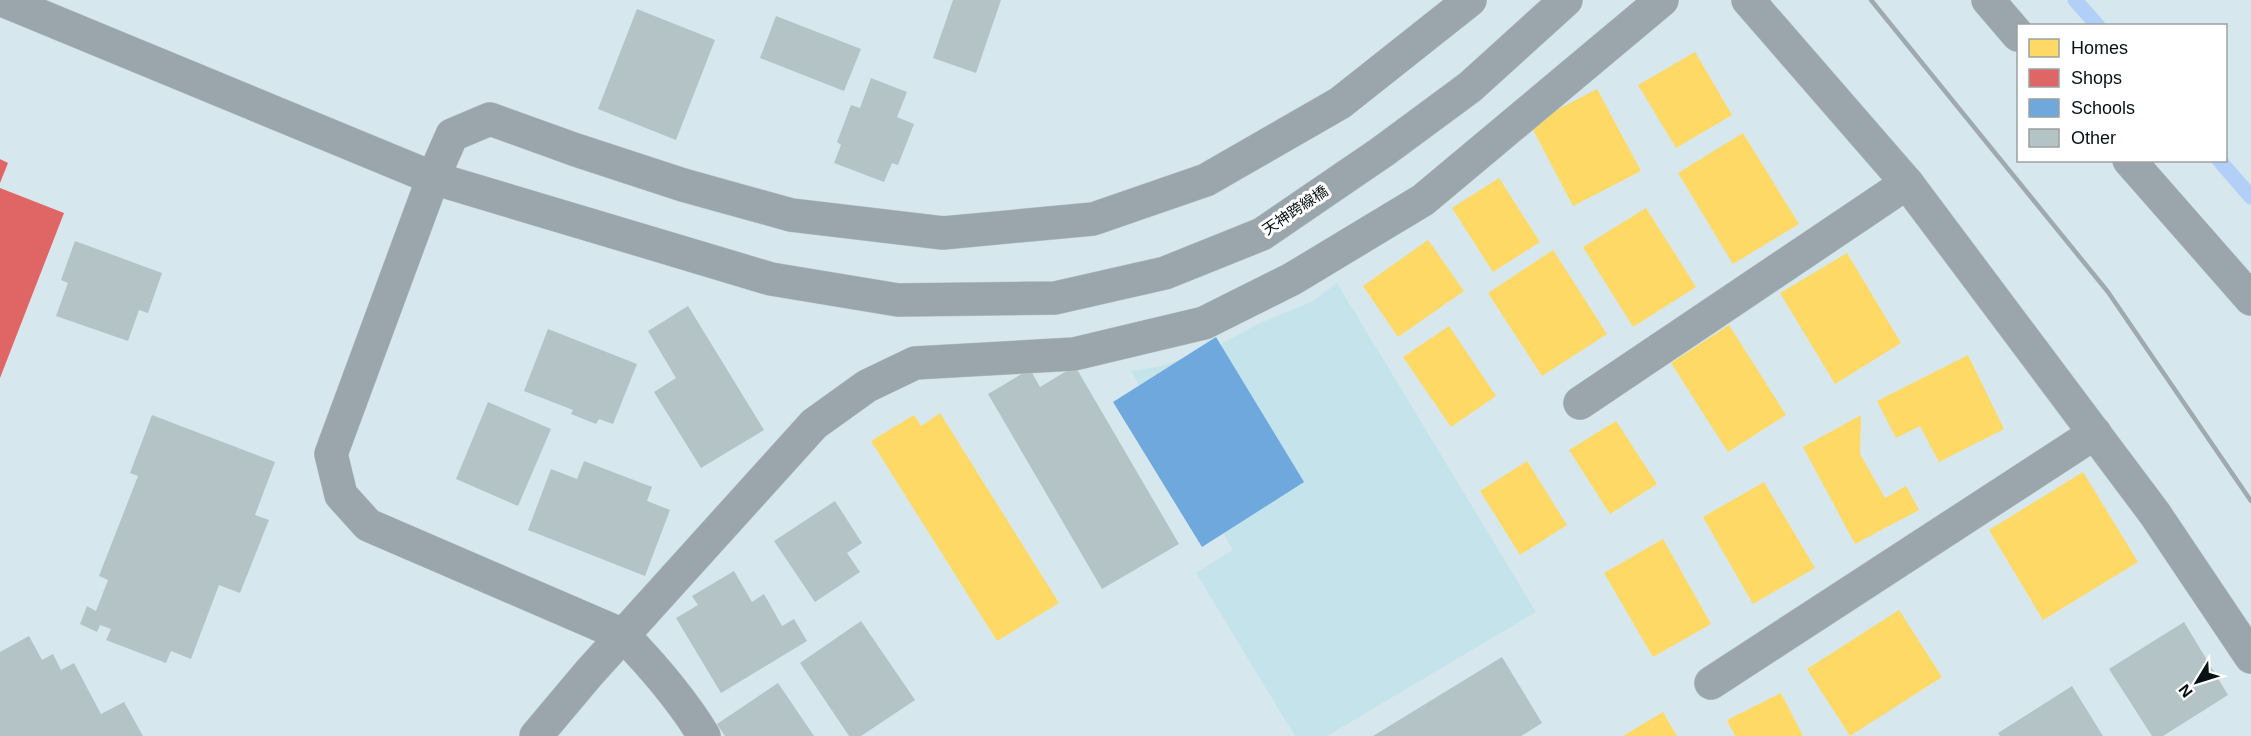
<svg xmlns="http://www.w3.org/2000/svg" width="2251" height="736" font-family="Arial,'Noto Sans JP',sans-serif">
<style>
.built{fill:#c4e3eb}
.homes{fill:#ffd966}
.shops{fill:#e06666}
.schools{fill:#6fa8dc}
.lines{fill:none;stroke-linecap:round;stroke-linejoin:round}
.stream{stroke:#b2d0f7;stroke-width:15}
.building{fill:#b4c3c5}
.minor-casing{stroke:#b7c5c9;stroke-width:34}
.minor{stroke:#9ba6ac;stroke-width:33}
.rail{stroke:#9fa9ae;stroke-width:4.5}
.labels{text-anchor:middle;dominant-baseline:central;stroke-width:6;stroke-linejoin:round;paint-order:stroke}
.street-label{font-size:15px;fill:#071215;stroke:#fff}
</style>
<rect width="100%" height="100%" fill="#d6e8ed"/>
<!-- built -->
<polygon class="built" points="1337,283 1536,612 1327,736 1295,736 1196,573 1233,550 1131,371 1162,366 1214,348 1258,324 1313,301"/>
<!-- homes -->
<g class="homes">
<polygon points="1695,52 1732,115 1676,148 1638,85"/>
<polygon points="1597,89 1641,171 1573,206 1530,124"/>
<polygon points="1743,133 1799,224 1733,264 1678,173"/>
<polygon points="1499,178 1540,242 1493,272 1452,208"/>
<polygon points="1646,208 1696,287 1633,327 1583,247"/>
<polygon points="1428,240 1464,291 1398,337 1363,286"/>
<polygon points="1553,250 1607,334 1542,376 1488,293"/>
<polygon points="1847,253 1901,343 1835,384 1780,293"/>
<polygon points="1729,325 1786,415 1728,452 1671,363"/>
<polygon points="1449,326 1496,396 1451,427 1403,357"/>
<polygon points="1968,355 2004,429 1939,462 1920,426 1896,438 1877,401"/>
<polygon points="940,413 1059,603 997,641 871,441 914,415 921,426"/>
<polygon points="1861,415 1860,454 1885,498 1906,486 1919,510 1855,544 1803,447"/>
<polygon points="1616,421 1657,484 1610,514 1569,450"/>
<polygon points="1527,461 1567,525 1520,555 1480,491"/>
<polygon points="2083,472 2138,562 2043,620 1989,530"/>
<polygon points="1764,482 1815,568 1753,604 1703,517"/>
<polygon points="1663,539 1711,624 1653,657 1604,573"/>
<polygon points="1899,610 1942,677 1850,736 1807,669"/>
<polygon points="1781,693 1803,736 1735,736 1727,720"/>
<polygon points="1663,712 1677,736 1623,736"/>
</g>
<!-- shops -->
<g class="shops">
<polygon points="0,159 8,163 0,183"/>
<polygon points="0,188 64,213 0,378"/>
</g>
<!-- schools -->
<polygon class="schools" points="1216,337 1304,482 1202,547 1113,402"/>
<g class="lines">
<!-- stream -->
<g class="stream">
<polyline points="2075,0 2098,26"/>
<polyline points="2219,160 2251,197"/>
</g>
</g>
<!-- building -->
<g class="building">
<polygon points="953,0 1001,0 976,73 933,58"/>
<polygon points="637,9 715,40 676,140 598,109"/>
<polygon points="776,16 861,49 844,91 760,58"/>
<polygon points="871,78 907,92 897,117 914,124 898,165 892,163 884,182 834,163 841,145 837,142 851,105 860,108"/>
<polygon points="75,241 162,273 148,313 139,310 128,341 56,316 68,283 61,280"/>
<polygon points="688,306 764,430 701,468 654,392 676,378 648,331"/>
<polygon points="548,329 637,364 613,424 599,419 596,424 571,414 573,410 524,391"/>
<polygon points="1075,366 1179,544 1102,589 988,394 1030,369 1040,387"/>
<polygon points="488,402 551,429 518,506 456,479"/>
<polygon points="152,415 275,462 255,515 269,520 240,593 219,585 191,659 171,651 166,663 106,640 111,629 100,625 97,632 80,624 87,606 96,611 108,580 99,576 138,476 130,473"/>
<polygon points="584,461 652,487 647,501 670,510 645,576 528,530 551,469 577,479"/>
<polygon points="835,501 862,543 847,553 860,572 815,602 774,541"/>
<polygon points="734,571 752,602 764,594 782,626 794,619 807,641 721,693 676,618 698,605 692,596"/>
<polygon points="861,621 915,700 861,736 849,736 800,663"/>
<polygon points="2184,622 2228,695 2163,736 2152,736 2109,669"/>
<polygon points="29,636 42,660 53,654 61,670 74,663 101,714 124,702 143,736 0,736 0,652"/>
<polygon points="1502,657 1542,723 1521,736 1373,736"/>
<polygon points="778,683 814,736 725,736 717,724"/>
<polygon points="2072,686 2103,736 2000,736 1998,733"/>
</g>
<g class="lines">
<defs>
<g id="minor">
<polyline points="2,0 433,178 771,279 898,300 1055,298 1165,273 1262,234 1382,152 1470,87 1566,0"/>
<polyline points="1748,0 1907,183 2155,514 2251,657"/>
<polyline points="1988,0 2018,35"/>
<polyline points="2129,160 2251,299"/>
<polyline points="1580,403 1907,183"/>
<polyline points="1711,683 2095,433"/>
<polyline points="536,736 589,673 814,424 867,386 915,363 1074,354 1204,323 1292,279 1423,200 1662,0"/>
<path d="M704 736C681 698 654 667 623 635L368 525 341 495 331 454 433 178 452 135 490 119 576 150 683 185 791 215 943 233 1093 219 1206 180 1340 103 1470 0"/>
</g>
</defs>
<!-- minor casing -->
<use href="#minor" class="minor-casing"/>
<!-- minor -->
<use href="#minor" class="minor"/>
<!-- rail -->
<polyline class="rail" points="1871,0 2108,292 2251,501"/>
</g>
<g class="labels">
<!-- street labels -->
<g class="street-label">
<text transform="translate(1295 210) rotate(-34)">天神跨線橋</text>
</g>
</g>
<!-- legend -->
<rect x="2017" y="24" width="210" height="138" fill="#ffffff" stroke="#9ca0a1" stroke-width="1.5"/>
<rect x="2029" y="39" width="30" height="18" fill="#ffd966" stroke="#9ca0a1" stroke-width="1.5"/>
<text x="2071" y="54" font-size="18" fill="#071215">Homes</text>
<rect x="2029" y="69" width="30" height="18" fill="#e06666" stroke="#9ca0a1" stroke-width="1.5"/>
<text x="2071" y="84" font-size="18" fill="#071215">Shops</text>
<rect x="2029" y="99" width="30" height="18" fill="#6fa8dc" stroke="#9ca0a1" stroke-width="1.5"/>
<text x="2071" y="114" font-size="18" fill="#071215">Schools</text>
<rect x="2029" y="129" width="30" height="18" fill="#b4c3c5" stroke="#9ca0a1" stroke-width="1.5"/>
<text x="2071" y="144" font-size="18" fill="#071215">Other</text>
<!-- north arrow -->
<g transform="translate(2197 682) rotate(232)" stroke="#ffffff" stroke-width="4.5" paint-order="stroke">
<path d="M0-4.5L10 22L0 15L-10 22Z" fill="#071215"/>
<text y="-9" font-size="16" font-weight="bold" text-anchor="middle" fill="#071215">N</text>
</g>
</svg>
